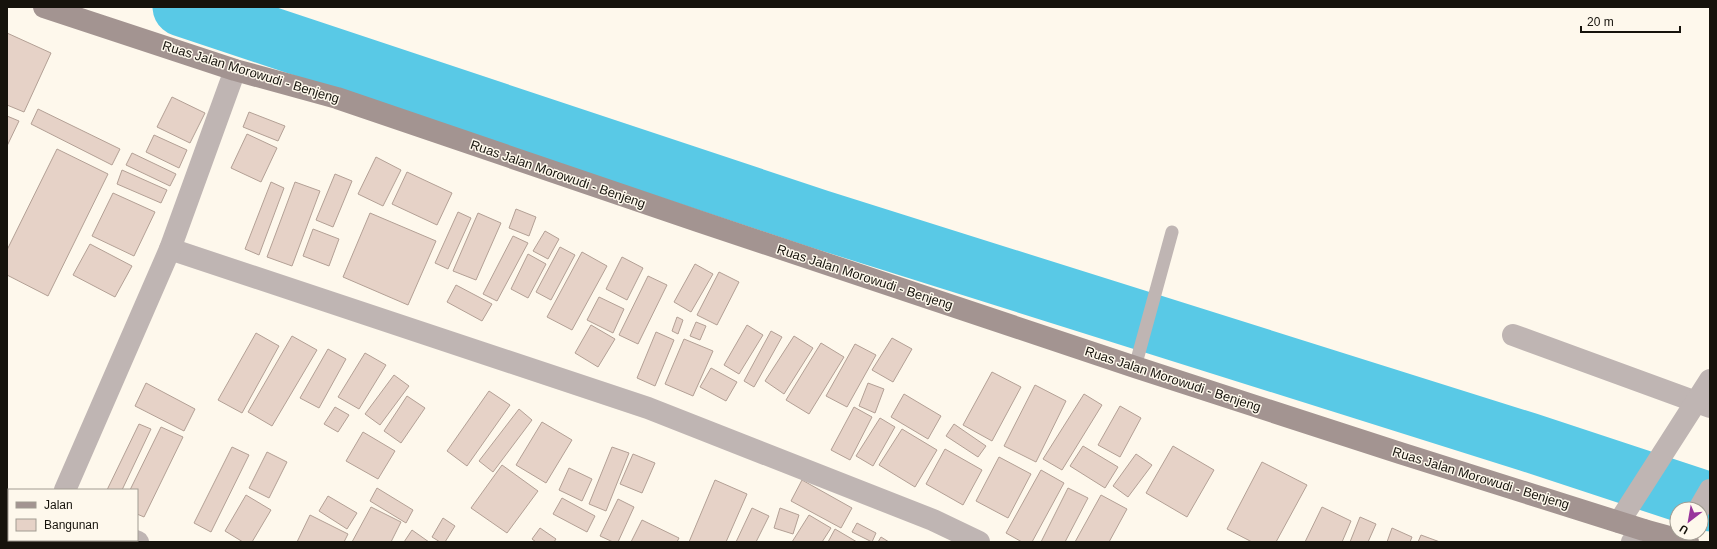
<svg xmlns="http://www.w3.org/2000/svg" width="1717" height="549" font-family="Helvetica,sans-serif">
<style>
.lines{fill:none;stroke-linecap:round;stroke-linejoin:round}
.river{stroke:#59c9e6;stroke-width:59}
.building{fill:#e6d2c7;stroke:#b3a095}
.lane{stroke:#bfb5b3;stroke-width:13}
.street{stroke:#bfb5b3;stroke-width:22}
.secondary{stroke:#a39491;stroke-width:22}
.labels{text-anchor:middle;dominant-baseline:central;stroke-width:3;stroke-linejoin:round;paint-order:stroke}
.street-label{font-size:13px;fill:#16130c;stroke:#fef8ec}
</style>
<rect width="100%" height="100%" fill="#fef8ec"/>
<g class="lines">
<!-- river -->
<polyline class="river" points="182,7 819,219 1528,442 1710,502"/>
</g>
<!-- building -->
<g class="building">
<polygon points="7,33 51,53 24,112 7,105"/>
<polygon points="172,97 205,113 190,143 157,127"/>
<polygon points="38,109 120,149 112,165 31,124"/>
<polygon points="249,112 285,126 278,141 243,127"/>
<polygon points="7,116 19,121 7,146"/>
<polygon points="247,134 277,148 261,182 231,168"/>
<polygon points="154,135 187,150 179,168 146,152"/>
<polygon points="57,149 108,174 48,296 7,275 7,250"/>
<polygon points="132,153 176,174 170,186 126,165"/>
<polygon points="376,157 401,170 383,206 358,194"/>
<polygon points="122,170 167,190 161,203 117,184"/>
<polygon points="407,172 452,193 437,225 392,204"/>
<polygon points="335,174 352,181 333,227 316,220"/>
<polygon points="271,182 284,188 259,255 245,249"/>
<polygon points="295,182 320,191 292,266 267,257"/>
<polygon points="113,193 155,212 134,256 92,236"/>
<polygon points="516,209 536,217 529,236 509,228"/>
<polygon points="458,212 471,218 448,269 435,263"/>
<polygon points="370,213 436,241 408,305 343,277"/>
<polygon points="478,213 501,223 476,280 453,271"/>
<polygon points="313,229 339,239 329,266 303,256"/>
<polygon points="545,231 559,239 548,259 533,251"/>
<polygon points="513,236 528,243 497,301 483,294"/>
<polygon points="90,244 132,266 115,297 73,275"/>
<polygon points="560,247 575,255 551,300 536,292"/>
<polygon points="582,252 607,266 572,330 547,317"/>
<polygon points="528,254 546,264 528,298 511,289"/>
<polygon points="622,257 643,268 627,300 606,289"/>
<polygon points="695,264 713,274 691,312 674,302"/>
<polygon points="719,272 739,282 717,325 697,315"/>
<polygon points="648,276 667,285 638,344 619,335"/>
<polygon points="456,285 492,304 482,321 447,302"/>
<polygon points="599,297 624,309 613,333 587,320"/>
<polygon points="677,317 683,320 678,334 672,331"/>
<polygon points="696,322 706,326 700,340 690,336"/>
<polygon points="591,325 615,339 598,367 575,353"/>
<polygon points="747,325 763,335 739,374 724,365"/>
<polygon points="771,331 782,337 754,387 744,381"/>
<polygon points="656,332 674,340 655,386 637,378"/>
<polygon points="256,333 279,346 242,413 218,400"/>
<polygon points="292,336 317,350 272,426 248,412"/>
<polygon points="794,336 813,348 784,394 765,381"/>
<polygon points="892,338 912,349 893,382 872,370"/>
<polygon points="684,339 713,351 693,396 665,384"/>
<polygon points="821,343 844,357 809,414 786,400"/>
<polygon points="855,344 876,355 847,407 826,396"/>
<polygon points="328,349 346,359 319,408 300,398"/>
<polygon points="365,353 386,365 359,409 338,397"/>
<polygon points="711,368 737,382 726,401 700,387"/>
<polygon points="992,372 1021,387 992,441 963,425"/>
<polygon points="394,375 409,386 380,425 365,414"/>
<polygon points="146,383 195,409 184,431 135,406"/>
<polygon points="868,383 884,389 875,413 859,406"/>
<polygon points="1035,385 1066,401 1036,462 1004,446"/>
<polygon points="489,391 510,405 467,466 447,451"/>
<polygon points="904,394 941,416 928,439 891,417"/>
<polygon points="1084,394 1102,405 1062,470 1043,459"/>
<polygon points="407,396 425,408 401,443 384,431"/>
<polygon points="1120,406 1141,418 1120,457 1098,445"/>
<polygon points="335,407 349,415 338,432 324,424"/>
<polygon points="854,407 872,417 850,460 831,450"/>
<polygon points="519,409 532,420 493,472 479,461"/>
<polygon points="880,418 895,427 873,466 856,456"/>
<polygon points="542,422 572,440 546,483 516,465"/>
<polygon points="139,424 151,429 122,490 107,490"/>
<polygon points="954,424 986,446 978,457 946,436"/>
<polygon points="161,427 183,437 144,517 137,514 137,490 130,490"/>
<polygon points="902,429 937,450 915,487 879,465"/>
<polygon points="363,432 395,451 378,479 346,461"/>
<polygon points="1083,446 1118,467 1105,488 1070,466"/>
<polygon points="1173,446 1214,470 1187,517 1146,493"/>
<polygon points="232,447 249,455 211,532 194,523"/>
<polygon points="612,447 629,453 606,511 589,504"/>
<polygon points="945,449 982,470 963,505 926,484"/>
<polygon points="267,452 287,462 269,498 249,488"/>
<polygon points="633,454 655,463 642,493 620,484"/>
<polygon points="1136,454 1152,465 1128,497 1113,486"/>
<polygon points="999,457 1031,474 1008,518 976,501"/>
<polygon points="1262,462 1307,485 1276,542 1252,542 1227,529"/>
<polygon points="502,465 538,491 507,533 471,508"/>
<polygon points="569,468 592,479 582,501 559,490"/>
<polygon points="1041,470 1064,483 1032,542 1022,542 1006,533"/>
<polygon points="715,480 747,494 726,542 689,542"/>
<polygon points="802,480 852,508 841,528 791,501"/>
<polygon points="377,488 413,510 406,523 370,501"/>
<polygon points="1068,488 1088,498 1065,542 1041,542"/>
<polygon points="246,495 271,510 252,542 243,542 225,531"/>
<polygon points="1101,495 1127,509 1109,542 1075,542"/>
<polygon points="328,496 357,513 347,529 319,511"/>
<polygon points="562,498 595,516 587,532 553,514"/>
<polygon points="618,499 634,507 618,542 613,542 600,536"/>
<polygon points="371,507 401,522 391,542 352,542"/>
<polygon points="1322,507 1351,521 1342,542 1305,542"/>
<polygon points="752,508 769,516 756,542 736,542"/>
<polygon points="780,508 799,515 793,534 774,528"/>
<polygon points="310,515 348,534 344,542 297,542"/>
<polygon points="809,515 831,528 822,542 792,542"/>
<polygon points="1360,517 1376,524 1368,542 1350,542"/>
<polygon points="443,518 455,526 445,542 440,542 432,537"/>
<polygon points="642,520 679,538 677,542 631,542"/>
<polygon points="857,523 876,533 872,542 852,532"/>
<polygon points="540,528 556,539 554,542 536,542 532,539"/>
<polygon points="1392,528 1412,537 1410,542 1387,542"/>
<polygon points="835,529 857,542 828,542"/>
<polygon points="412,530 429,542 404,542"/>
<polygon points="1421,535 1440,542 1418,542"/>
<polygon points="881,537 889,542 878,542"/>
</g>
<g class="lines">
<!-- lane -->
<polyline class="lane" points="1135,367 1172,232"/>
<!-- street -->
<g class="street">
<polyline points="170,249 648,408 933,520 979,542"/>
<polyline points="1513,335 1710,407"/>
<polyline points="65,490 170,249 235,70"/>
<polyline points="1699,509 1710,490"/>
<polyline points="1619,522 1710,380"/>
<polyline points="133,540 138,542"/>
<polyline points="44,542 45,540"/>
<polyline points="1632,542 1644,530"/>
</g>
<!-- secondary -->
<polyline class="secondary" points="44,7 235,70 337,98 698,221 1135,367 1400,453 1644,530 1688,542"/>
</g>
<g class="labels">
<!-- street labels -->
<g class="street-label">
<text transform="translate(251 72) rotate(17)">Ruas Jalan Morowudi - Benjeng</text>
<text transform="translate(558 174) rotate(19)">Ruas Jalan Morowudi - Benjeng</text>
<text transform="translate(865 277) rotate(18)">Ruas Jalan Morowudi - Benjeng</text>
<text transform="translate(1173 379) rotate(18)">Ruas Jalan Morowudi - Benjeng</text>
<text transform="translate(1481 478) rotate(17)">Ruas Jalan Morowudi - Benjeng</text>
</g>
</g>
<!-- border -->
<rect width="1717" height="549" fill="none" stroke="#16130c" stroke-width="16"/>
<!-- legend -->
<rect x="8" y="489" width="130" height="52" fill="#fef8ec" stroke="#a19c92"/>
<rect x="16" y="502" width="20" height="6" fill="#a39491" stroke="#a19c92"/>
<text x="44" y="509" font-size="12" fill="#16130c">Jalan</text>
<rect x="16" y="519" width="20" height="12" fill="#e6d2c7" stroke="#a19c92"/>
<text x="44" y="529" font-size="12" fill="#16130c">Bangunan</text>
<!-- north arrow -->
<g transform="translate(1689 521) rotate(211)"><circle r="19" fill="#fef8ec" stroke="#a19c92"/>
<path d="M0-3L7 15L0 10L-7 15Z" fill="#98359c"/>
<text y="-6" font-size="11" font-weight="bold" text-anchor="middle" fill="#16130c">U</text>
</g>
<!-- scale -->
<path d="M1581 26v6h99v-6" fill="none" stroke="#16130c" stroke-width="2"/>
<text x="1587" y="26" font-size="12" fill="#16130c" stroke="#fef8ec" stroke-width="3" paint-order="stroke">20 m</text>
</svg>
